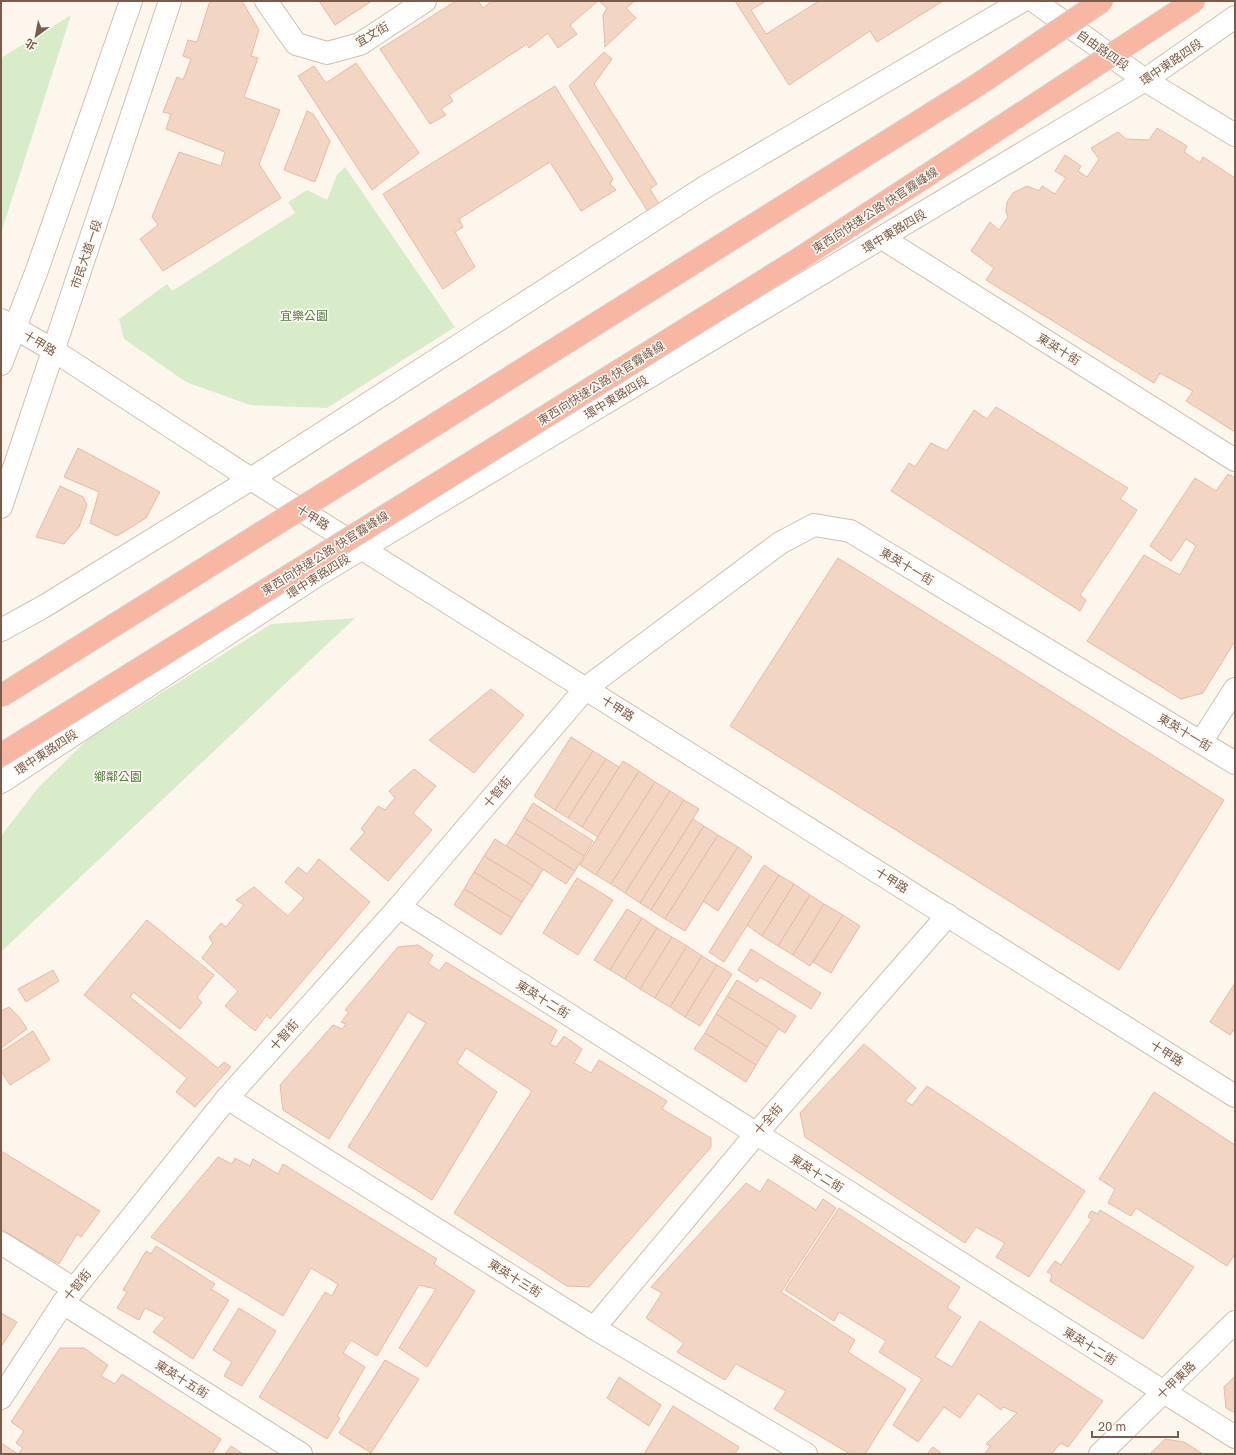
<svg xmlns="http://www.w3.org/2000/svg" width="1236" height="1455" font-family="'Golos Text','Noto Sans TC',sans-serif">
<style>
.green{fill:#d8ecc9}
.building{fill:#f3d5c3;stroke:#e6bba3}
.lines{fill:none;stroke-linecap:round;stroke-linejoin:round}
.minor-casing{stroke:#d1beb0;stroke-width:24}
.minor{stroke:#fff;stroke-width:22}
.highway-bridge-casing{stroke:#dad1cd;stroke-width:24;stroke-linecap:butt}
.highway-bridge{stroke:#f7b7a3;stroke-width:22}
.labels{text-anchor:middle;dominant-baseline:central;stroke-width:3;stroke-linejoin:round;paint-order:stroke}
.street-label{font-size:12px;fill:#7a5c4d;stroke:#fffaf3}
.park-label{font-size:12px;fill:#537a41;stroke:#fffaf3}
</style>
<rect width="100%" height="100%" fill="#fdf6ec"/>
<!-- green -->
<g class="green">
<polygon points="71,15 2,230 1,231 1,58"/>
<polygon points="345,167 455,327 327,408 250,405 186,382 124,339 119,319 167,284 172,291 295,213 288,202 307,190 327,200 337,175"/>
<polygon points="355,618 1,952 1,836 38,788 88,739 271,624"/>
</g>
<!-- building -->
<g class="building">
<polygon points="210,1 242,1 259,30 251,56 258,58 244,97 280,110 259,164 281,198 163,271 140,239 158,225 152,217 179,152 221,166 225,152 166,129 171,114 163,112 177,77 183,80 191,59 183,56 188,40 197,42"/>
<polygon points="319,1 372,1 335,25"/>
<polygon points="456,1 478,1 483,8 492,1 598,1 570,25 577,34 558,48 548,33 529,48 527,44 449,95 453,101 441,109 446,115 430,124 380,49"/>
<polygon points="599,1 635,1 626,8 636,18 605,47 603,15 607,8"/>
<polygon points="735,1 766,1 751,10 766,34 819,1 943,1 877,42 870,31 789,85"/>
<polygon points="604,52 612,59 594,84 657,184 650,189 662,209 650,215 569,86"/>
<polygon points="356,63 419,153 372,190 298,76 314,66 326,83"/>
<polygon points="555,86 613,179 610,184 616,190 581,211 550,162 459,219 463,227 455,232 475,267 443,289 383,194"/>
<polygon points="307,111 313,114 330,141 315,182 284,170"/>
<polygon points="1157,128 1187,146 1184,152 1200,163 1203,157 1235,178 1235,432 1186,401 1193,391 1160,373 1154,383 986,280 994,268 971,251 990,222 999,230 1008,217 1006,211 1007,202 1013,193 1027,186 1039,191 1042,186 1055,194 1066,178 1055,171 1065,155 1081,166 1078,171 1087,177 1099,159 1091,148 1118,132 1126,139 1149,140"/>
<polygon points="996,407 1128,488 1120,499 1137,510 1080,595 1086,600 1080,611 891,491 909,463 915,467 931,443 947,451 974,410 987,419"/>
<polygon points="78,448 160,492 146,518 117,536 90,523 99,492 64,477"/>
<polygon points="1228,474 1235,478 1235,641 1203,693 1181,699 1087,641 1144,555 1180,575 1196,546 1186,539 1171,561 1150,546 1195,478 1216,491"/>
<polygon points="60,486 83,497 87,505 79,527 64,544 36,537"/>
<polygon points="838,558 1224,800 1119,970 730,726"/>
<polygon points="491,689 524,715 474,773 429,740"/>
<polygon points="571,737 593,751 555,810 534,796"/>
<polygon points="593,751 606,759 568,818 555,810"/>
<polygon points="606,759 619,767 582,827 568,818"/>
<polygon points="623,761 639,771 598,837 582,827"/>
<polygon points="414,769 436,786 413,813 432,830 388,881 350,849 365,832 361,829 378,806 385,810 395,798 389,791"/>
<polygon points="639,771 655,782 596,875 580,865"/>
<polygon points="655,782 670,791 611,884 596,875"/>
<polygon points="670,791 684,800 625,893 611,884"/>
<polygon points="684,800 699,809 640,903 625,893"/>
<polygon points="533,803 593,841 584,856 524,818"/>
<polygon points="524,818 584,856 575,871 515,833"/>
<polygon points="693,819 704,826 651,910 640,903"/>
<polygon points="704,826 718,835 665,919 651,910"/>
<polygon points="515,833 575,871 566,884 506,846"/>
<polygon points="718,835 738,847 685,931 665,919"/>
<polygon points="495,839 543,869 533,886 484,856"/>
<polygon points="738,847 752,857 718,911 703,901"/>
<polygon points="484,856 533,886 522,902 474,872"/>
<polygon points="319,859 370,902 270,1019 267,1015 255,1031 225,1006 238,991 202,958 213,943 209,937 221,923 226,927 244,905 236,900 254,887 288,916 304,898 285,882 298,867 307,874"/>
<polygon points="764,865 779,875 724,962 709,952"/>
<polygon points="474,872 522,902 512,918 464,889"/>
<polygon points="779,875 794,884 762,936 747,925"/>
<polygon points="577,878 613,900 578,955 543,933"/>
<polygon points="794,884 810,895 778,946 762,936"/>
<polygon points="464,889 512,918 501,935 454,905"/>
<polygon points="810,895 824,904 793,955 778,946"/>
<polygon points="824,904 843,915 810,966 793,955"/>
<polygon points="627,909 642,918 610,970 594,960"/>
<polygon points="843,915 860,926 831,973 813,962"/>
<polygon points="642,918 657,928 625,979 610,970"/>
<polygon points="147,920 214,975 197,997 202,1003 180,1029 133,992 130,997 218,1068 224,1062 231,1067 195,1107 176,1092 187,1078 84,995"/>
<polygon points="657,928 672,937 640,989 625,979"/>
<polygon points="672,937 687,946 655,998 640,989"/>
<polygon points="418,945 433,955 428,963 439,971 446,962 557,1030 550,1044 556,1047 564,1036 582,1049 574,1063 591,1073 599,1060 667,1101 662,1109 711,1138 711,1147 589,1287 567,1286 454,1213 532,1091 466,1048 457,1063 497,1092 432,1200 348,1147 426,1023 408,1012 329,1139 283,1110 280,1085 333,1025 342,1029 346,1024 341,1022 349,1012 345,1010 398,947"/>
<polygon points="687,946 702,956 670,1007 655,998"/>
<polygon points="751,949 821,993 811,1009 760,977 757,982 738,970"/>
<polygon points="702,956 717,965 685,1017 670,1007"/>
<polygon points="717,965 732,974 700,1026 685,1017"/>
<polygon points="53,970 59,981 26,1002 18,989"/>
<polygon points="737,980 796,1016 785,1033 727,996"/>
<polygon points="1235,983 1235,1028 1230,1035 1210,1022"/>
<polygon points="727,996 779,1028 767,1047 716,1014"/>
<polygon points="9,1007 20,1018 27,1029 1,1048 1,1011"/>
<polygon points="716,1014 767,1047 756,1065 705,1033"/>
<polygon points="33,1031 50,1060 10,1085 1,1071 1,1052"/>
<polygon points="705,1033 756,1065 746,1082 694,1049"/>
<polygon points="864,1044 916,1088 905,1101 912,1105 927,1086 1085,1191 1029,1277 996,1257 1005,1243 976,1227 965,1243 805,1137 800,1113"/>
<polygon points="1154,1092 1235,1145 1235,1254 1227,1266 1136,1208 1131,1216 1108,1203 1115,1189 1099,1179"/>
<polygon points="1,1151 100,1211 81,1237 77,1234 59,1264 1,1229"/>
<polygon points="218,1157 232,1164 235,1158 250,1166 253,1159 278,1174 283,1164 437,1259 434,1264 475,1291 427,1367 399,1348 436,1289 419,1285 377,1356 351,1340 343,1353 365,1367 337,1416 340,1418 327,1439 259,1397 325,1292 332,1296 338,1284 311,1268 283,1316 151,1237"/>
<polygon points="768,1179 816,1210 823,1199 836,1208 781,1292 855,1340 848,1352 906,1389 865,1454 850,1454 774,1409 786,1391 736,1364 725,1380 677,1352 684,1343 646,1318 662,1293 651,1287 746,1183 760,1192"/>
<polygon points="839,1208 960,1287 947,1308 961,1317 935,1357 952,1367 980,1321 1103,1401 1068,1447 1061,1443 1051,1454 984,1454 991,1446 986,1444 1017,1413 1003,1407 1001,1410 978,1393 960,1418 944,1407 918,1442 893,1425 922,1379 879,1352 886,1341 839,1312 834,1321 785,1290"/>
<polygon points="1100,1210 1194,1267 1143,1339 1050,1281 1052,1275 1047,1272 1055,1261 1061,1265 1092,1219 1088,1217 1091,1211 1098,1214"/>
<polygon points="156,1246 215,1284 211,1289 229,1300 193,1359 153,1332 165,1318 145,1308 139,1320 117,1308 127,1292 123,1290 146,1251 151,1254"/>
<polygon points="239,1308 276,1331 242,1386 224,1376 232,1362 213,1350"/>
<polygon points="1,1313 17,1322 1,1347"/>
<polygon points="60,1348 84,1348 108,1365 101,1376 115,1384 122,1374 221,1439 212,1454 1,1454 1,1443 18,1454 23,1448 16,1443 24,1431 11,1422"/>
<polygon points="385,1360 419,1379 371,1453 339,1433"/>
<polygon points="1235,1376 1235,1413 1226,1408 1224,1387"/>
<polygon points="619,1377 661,1405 649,1426 607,1398"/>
<polygon points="673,1406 739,1447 735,1454 644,1454"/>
<polygon points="1165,1439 1184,1442 1203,1454 1150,1454"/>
<polygon points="231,1446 243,1454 225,1454"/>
<polygon points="933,1447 942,1454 927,1454"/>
</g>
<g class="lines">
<defs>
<g id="minor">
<polyline points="266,1 296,44 327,53 360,44 425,1"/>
<polyline points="1034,1 1145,80 1235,135"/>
<polyline points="882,238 1235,460"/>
<polyline points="1,320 53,350 251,479 1235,1096"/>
<polyline points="1,364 37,270 131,1"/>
<polyline points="1,507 170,1"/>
<polyline points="1,630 43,607 251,479 705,187 1022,1"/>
<polyline points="1201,742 1235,689"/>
<polyline points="1,782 316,576 1145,80 1235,17"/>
<polyline points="399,907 1235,1437"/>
<polyline points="227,1098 594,1328 806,1454"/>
<polyline points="1,1243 74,1289"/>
<polyline points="63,1303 301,1454"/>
<polyline points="594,1328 756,1134 948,915"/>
<polyline points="1,1398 63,1303 227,1098 399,907 586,688 780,543 814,525 850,531 1235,763"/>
<polyline points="1100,1454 1235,1322"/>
</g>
</defs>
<!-- minor casing -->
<use href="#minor" class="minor-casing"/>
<!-- minor -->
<use href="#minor" class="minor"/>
<defs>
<g id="highway-bridge">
<polyline points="1,696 976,86 1102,1"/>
<polyline points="1,755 799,259 1194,1"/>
</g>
</defs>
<!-- highway-bridge casing -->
<use href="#highway-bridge" class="highway-bridge-casing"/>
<!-- highway-bridge -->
<use href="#highway-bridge" class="highway-bridge"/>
</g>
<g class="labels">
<!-- street labels -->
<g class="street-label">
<text transform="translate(372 34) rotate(-30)">宜文街</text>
<text transform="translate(1103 50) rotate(35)">自由路四段</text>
<text transform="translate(1171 62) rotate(-34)">環中東路四段</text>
<text transform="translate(875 210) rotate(-33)">東西向快速公路 快官霧峰線</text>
<text transform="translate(894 231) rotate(-31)">環中東路四段</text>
<text transform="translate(86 254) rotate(-71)">市民大道一段</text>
<text transform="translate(40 343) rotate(31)">十甲路</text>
<text transform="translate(1059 349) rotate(32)">東英十街</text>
<text transform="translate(601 383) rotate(-32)">東西向快速公路 快官霧峰線</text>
<text transform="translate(616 397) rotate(-31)">環中東路四段</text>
<text transform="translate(313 517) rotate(32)">十甲路</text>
<text transform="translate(325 553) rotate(-32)">東西向快速公路 快官霧峰線</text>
<text transform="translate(907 566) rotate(31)">東英十一街</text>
<text transform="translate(318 576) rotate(-32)">環中東路四段</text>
<text transform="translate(618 708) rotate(32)">十甲路</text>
<text transform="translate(1185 732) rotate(31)">東英十一街</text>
<text transform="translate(46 752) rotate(-33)">環中東路四段</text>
<text transform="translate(497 792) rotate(-50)">十智街</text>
<text transform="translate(892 880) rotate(32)">十甲路</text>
<text transform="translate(543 999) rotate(32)">東英十二街</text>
<text transform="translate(284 1035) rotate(-48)">十智街</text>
<text transform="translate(1167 1053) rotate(32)">十甲路</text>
<text transform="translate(768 1119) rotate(-49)">十全街</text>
<text transform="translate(817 1173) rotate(32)">東英十二街</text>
<text transform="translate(515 1278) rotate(32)">東英十三街</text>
<text transform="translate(77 1285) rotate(-51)">十智街</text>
<text transform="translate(1090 1346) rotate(32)">東英十二街</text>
<text transform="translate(182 1379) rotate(32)">東英十五街</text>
<text transform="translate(1176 1380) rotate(-44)">十甲東路</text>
</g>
<!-- park labels -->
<g class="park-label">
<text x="304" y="315">宜樂公園</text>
<text x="118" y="776">鄉鄰公園</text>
</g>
</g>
<!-- border -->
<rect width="1236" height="1455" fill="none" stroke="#7a5c4d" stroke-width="4"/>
<!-- north arrow -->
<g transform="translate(36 36) rotate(212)" stroke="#fffaf3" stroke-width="3" paint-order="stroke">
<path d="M0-3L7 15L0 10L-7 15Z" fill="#7a5c4d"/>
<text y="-6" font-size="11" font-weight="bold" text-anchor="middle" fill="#7a5c4d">北</text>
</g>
<!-- scale -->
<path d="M1092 1431v6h86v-6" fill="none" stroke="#7a5c4d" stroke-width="2"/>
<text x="1098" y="1431" font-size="12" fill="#7a5c4d" stroke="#fffaf3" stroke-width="3" paint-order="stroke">20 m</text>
</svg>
